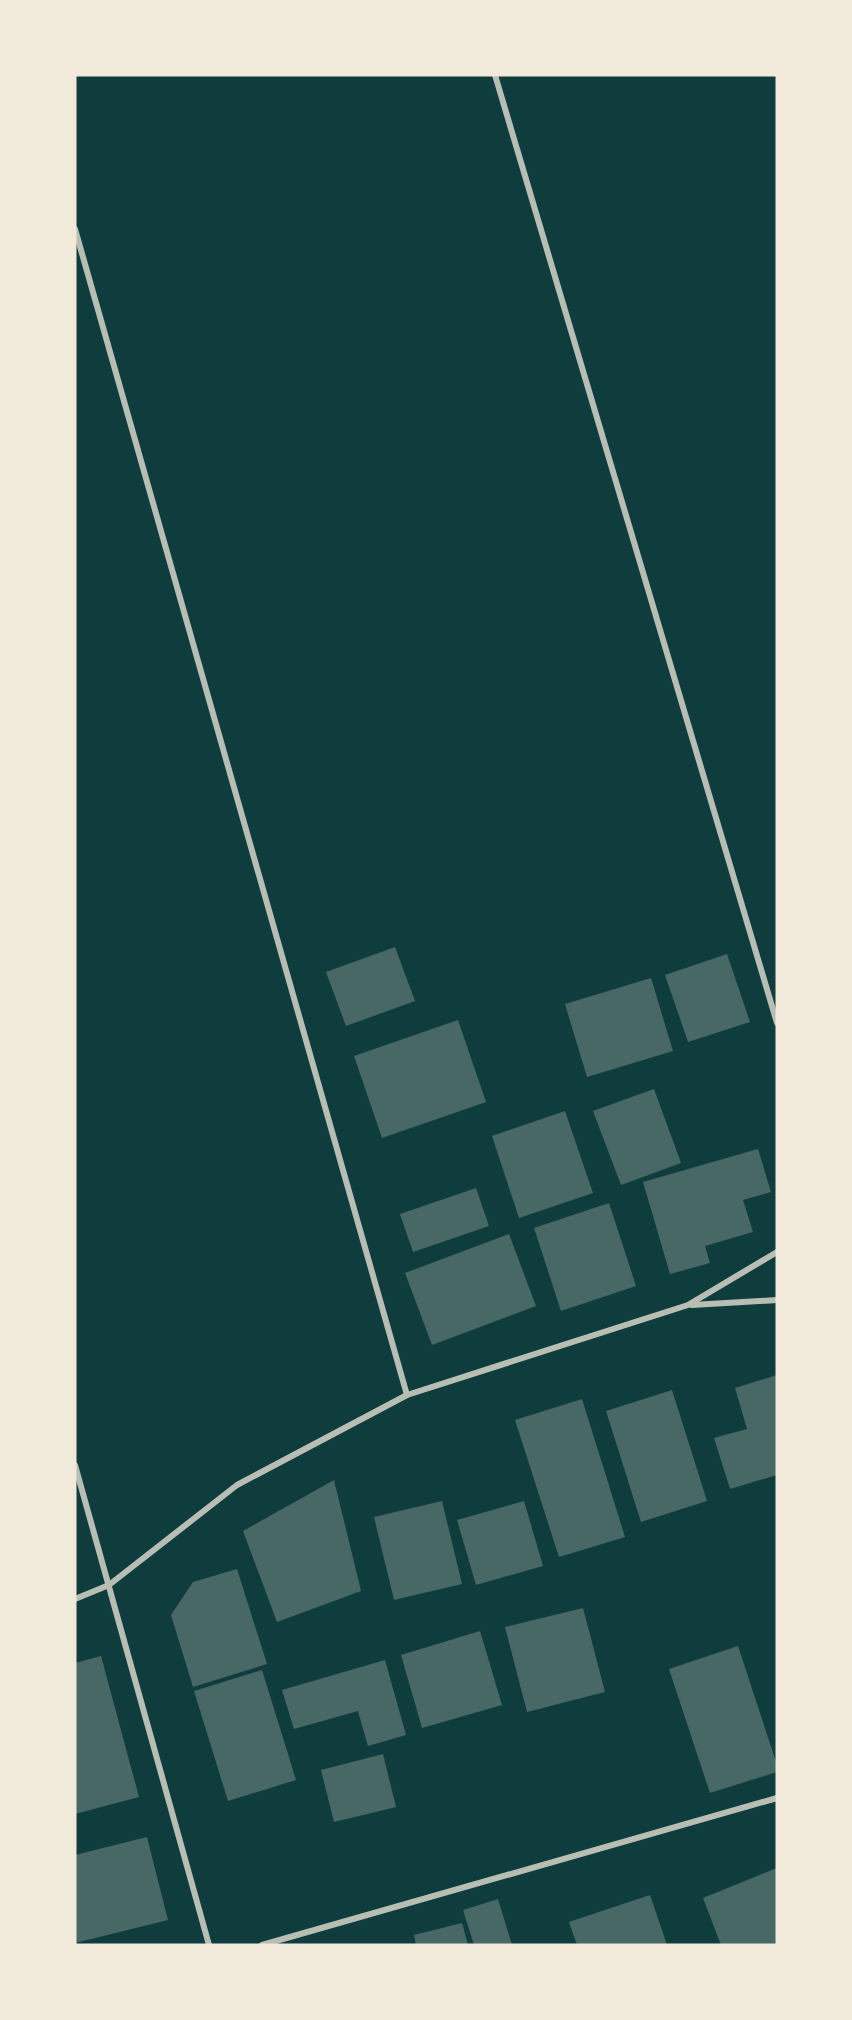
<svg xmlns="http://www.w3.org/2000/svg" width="852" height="2020" font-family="Mulish,sans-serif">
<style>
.building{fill:#486865}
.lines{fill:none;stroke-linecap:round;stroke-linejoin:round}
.minor{stroke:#b8beb3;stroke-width:6}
</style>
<rect width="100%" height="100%" fill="#0f3d3e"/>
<!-- building -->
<g class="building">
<polygon points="395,947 415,1001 346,1026 326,972"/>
<polygon points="727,954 750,1022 688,1042 665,975"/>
<polygon points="651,978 673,1051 587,1077 565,1004"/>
<polygon points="458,1020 486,1102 382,1138 354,1056"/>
<polygon points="654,1089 681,1163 621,1185 593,1111"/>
<polygon points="565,1111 593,1193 519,1218 492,1136"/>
<polygon points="758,1149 771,1192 743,1200 753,1232 705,1246 710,1263 670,1274 643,1182"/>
<polygon points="476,1188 489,1226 413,1252 400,1214"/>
<polygon points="609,1203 636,1286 561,1311 534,1228"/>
<polygon points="509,1234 536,1306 432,1345 405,1273"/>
<polygon points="777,1375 777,1475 730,1489 714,1438 747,1429 735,1388"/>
<polygon points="672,1390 707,1501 641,1522 606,1411"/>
<polygon points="582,1399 625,1537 559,1557 515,1420"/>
<polygon points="334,1480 361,1591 277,1622 243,1531"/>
<polygon points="442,1501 462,1584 394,1600 374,1517"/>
<polygon points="524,1501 543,1566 476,1585 457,1520"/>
<polygon points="237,1569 267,1664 193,1687 171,1615 193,1582"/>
<polygon points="583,1608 605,1692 527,1712 505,1627"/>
<polygon points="480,1631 502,1705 422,1728 401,1655"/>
<polygon points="738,1646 777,1765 777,1772 710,1793 669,1669"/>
<polygon points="101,1656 139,1797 75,1814 75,1663"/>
<polygon points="385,1660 406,1735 368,1746 358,1711 294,1729 282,1690"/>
<polygon points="262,1670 296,1780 228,1801 194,1691"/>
<polygon points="383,1754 396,1807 334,1822 321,1770"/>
<polygon points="147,1837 168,1920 75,1943 75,1855"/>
<polygon points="777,1868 777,1945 721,1945 703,1898"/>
<polygon points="650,1895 667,1945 577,1945 569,1922"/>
<polygon points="498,1899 512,1945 474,1945 463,1910"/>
<polygon points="462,1923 468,1945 416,1945 414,1935"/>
</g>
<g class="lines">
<!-- minor -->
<g class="minor">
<polyline points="495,75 777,1023"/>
<polyline points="75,229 407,1395"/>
<polyline points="692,1305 777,1300"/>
<polyline points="75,1465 209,1945"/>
<polyline points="75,1599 109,1585 237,1485 407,1395 688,1305 777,1252"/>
<polyline points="262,1945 777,1798"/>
</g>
</g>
<!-- border -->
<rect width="852" height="2020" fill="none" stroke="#f1e9da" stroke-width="153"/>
</svg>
